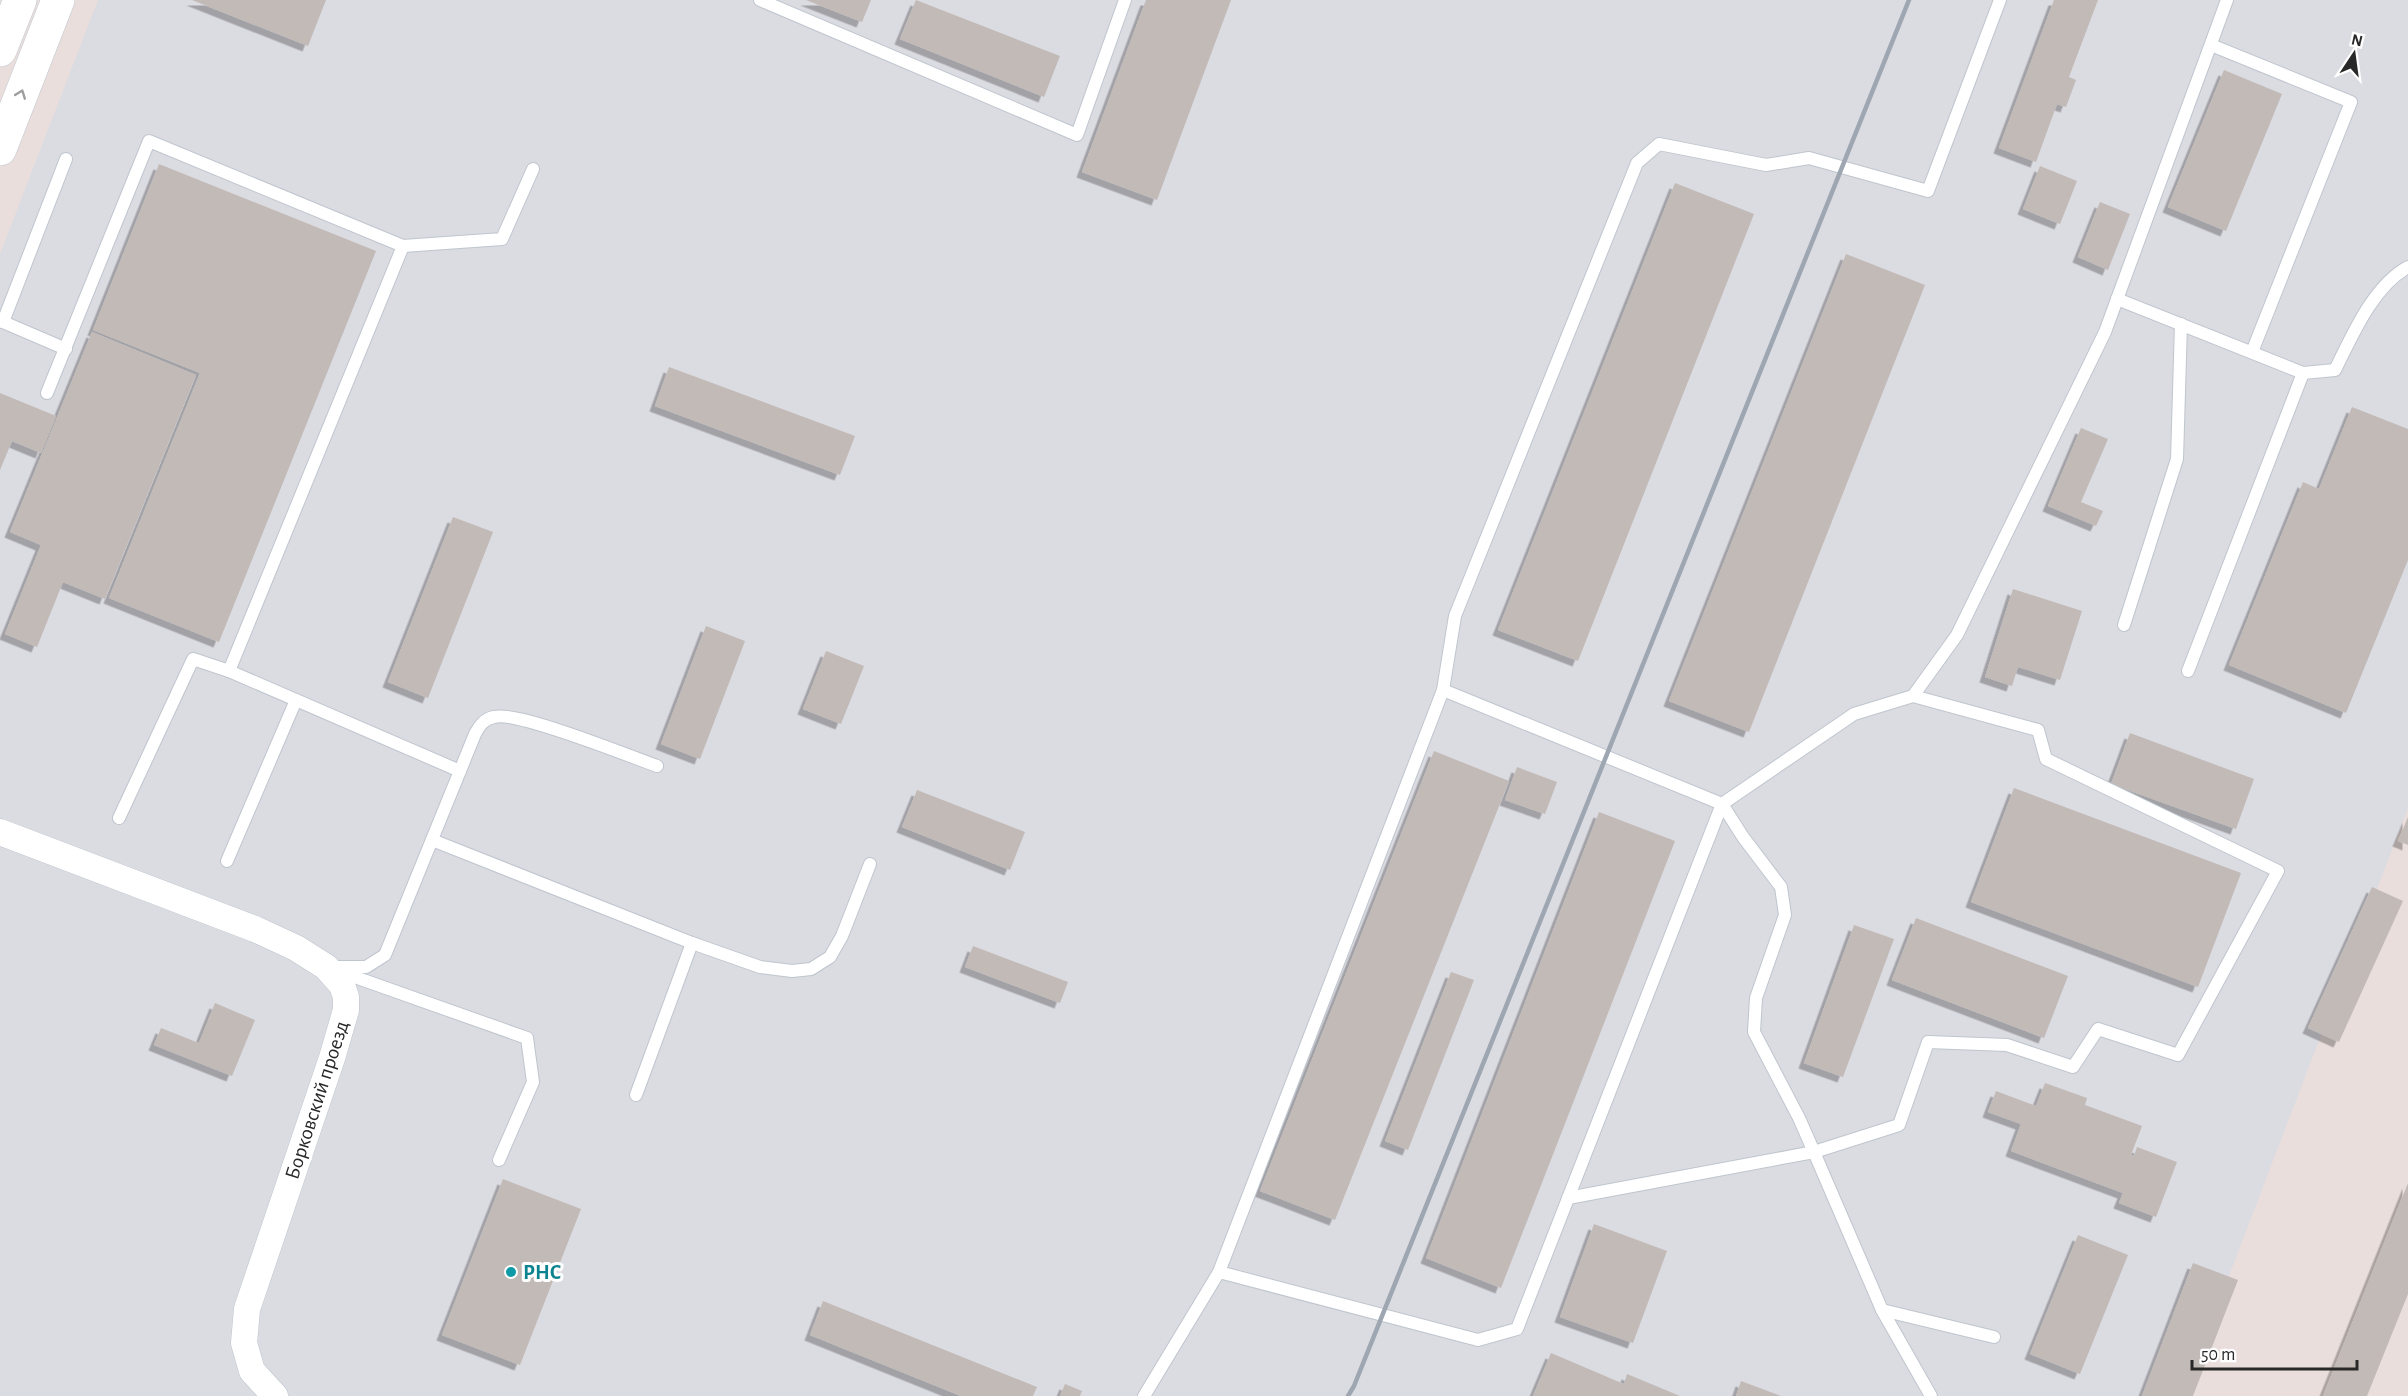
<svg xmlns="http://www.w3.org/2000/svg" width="2408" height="1396" font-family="'Alegreya Sans',sans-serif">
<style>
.industrial{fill:#dbdbe2}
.building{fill:#c2bab6;filter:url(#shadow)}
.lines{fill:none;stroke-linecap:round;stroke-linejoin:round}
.lane-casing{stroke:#bfc6ce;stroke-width:14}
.street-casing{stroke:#bfc6ce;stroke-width:27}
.secondary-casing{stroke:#bfc6ce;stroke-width:34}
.lane{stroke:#fff;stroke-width:12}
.street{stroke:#fff;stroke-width:26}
.secondary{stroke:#fff;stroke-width:33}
.rail{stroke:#9ea7b1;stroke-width:4.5}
.oneway{stroke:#9e9e9e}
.culture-dot{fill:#0f9aa8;stroke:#fff;stroke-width:2}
.labels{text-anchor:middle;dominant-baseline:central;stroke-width:6;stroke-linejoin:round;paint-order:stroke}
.street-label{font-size:21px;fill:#282828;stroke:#fff}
.culture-label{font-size:21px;font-weight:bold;fill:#0d838f;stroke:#fff;text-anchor:start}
</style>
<defs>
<filter id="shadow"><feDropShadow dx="-5.5" dy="5.5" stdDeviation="0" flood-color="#0004"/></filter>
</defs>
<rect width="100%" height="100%" fill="#e9dedb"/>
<!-- industrial -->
<polygon class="industrial" points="98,0 2408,0 2408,808 2183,1396 0,1396 0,254"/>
<!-- building -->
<g class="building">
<polygon points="192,0 326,0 308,46"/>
<polygon points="806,0 871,0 862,22"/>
<polygon points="916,0 1060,56 1044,97 900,39"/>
<polygon points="1146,0 1231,0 1157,200 1082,172"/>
<polygon points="2054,0 2098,0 2069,77 2076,80 2066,107 2057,104 2036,162 1999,148"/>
<polygon points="2224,70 2282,94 2226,231 2168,207"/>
<polygon points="159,164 376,251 219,642 109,598 200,373 93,330"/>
<polygon points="2040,166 2077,181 2060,224 2023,209"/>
<polygon points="1675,183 1754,214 1578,661 1498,630"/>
<polygon points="2100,202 2130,214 2108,270 2078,257"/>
<polygon points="1846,254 1925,285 1749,732 1669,701"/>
<polygon points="92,332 196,375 105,599 63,582 37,647 5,634 41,545 10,532"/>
<polygon points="669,367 855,436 840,475 655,406"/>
<polygon points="0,393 56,416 41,453 12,441 0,470"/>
<polygon points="2352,407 2408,429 2408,560 2346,713 2229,665 2303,482 2319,489"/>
<polygon points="2081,428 2108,439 2081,502 2103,511 2096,526 2048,506"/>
<polygon points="453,517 493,532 428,698 388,682"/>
<polygon points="2013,589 2082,611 2060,680 2018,667 2012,686 1985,677"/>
<polygon points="706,626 745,641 700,759 661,744"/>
<polygon points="826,651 864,666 841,724 803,709"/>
<polygon points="2130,733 2254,779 2236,829 2111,784"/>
<polygon points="1434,751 1509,781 1335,1220 1260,1191"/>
<polygon points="1517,767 1557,782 1545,814 1505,800"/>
<polygon points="2014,788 2241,873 2198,987 1971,902"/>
<polygon points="917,790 1025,832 1010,870 902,827"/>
<polygon points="1599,812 1675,841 1501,1288 1426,1258"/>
<polygon points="2408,817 2408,845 2398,841"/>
<polygon points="2372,887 2403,901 2339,1042 2308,1028"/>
<polygon points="1916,918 2068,976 2044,1038 1892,980"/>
<polygon points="1854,925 1894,939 1843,1077 1804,1063"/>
<polygon points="973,946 1068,982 1060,1003 965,967"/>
<polygon points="1451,972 1474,980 1408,1150 1385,1141"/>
<polygon points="215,1003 255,1020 232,1076 154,1045 161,1028 199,1043"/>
<polygon points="2045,1083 2087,1098 2085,1105 2142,1126 2131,1155 2134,1156 2137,1147 2177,1162 2156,1217 2119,1203 2123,1193 2011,1151 2021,1124 1988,1112 1996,1091 2036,1106"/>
<polygon points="503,1179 581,1209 520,1365 442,1335"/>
<polygon points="2408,1183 2408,1294 2367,1396 2323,1396"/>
<polygon points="1594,1224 1667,1251 1633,1343 1560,1317"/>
<polygon points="2078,1235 2128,1255 2080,1374 2030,1354"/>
<polygon points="2193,1263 2238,1280 2193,1396 2142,1396"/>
<polygon points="823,1301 1037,1387 1033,1396 961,1396 810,1335"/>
<polygon points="1551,1353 1624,1384 1627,1374 1680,1396 1533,1396"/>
<polygon points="1741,1381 1781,1396 1736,1396"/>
<polygon points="1065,1384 1082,1391 1080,1396 1060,1396"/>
</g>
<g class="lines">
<defs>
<g id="lane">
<polyline points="760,0 1077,135 1125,0"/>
<polyline points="2211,45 2351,102 2252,352"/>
<polyline points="403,246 502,239 533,169"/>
<path d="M2117 299 2303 373 2335 370C2352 336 2373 286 2408 267"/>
<polyline points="0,321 3,322 66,159"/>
<polyline points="3,322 66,349"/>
<polyline points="47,393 149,141 403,246 229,671 460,771"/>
<polyline points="2124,625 2177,459 2181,324"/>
<polyline points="2188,671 2303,373"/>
<polyline points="1443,690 1455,616 1637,163 1659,144 1766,165 1809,158 1928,191 2000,0"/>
<polygon points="1913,696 2038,730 2046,759 2278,871 2178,1055 2098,1029 2073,1067 2007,1045 1928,1042 1899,1125 1814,1152 1799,1118 1754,1032 1756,998 1785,915 1781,887 1743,837 1722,804 1854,714"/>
<polyline points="1913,696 1957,635 2105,332 2227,0"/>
<polyline points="119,818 193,659 229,671"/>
<polyline points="432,840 692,943 760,967 792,971 811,969 830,957 842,936 870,864"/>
<polyline points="227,861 296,700"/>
<path d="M327 967H366L385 955 475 734C480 725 484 719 494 717 516 710 629 756 657 766"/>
<polyline points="335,970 527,1038 533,1082 499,1160"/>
<polyline points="636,1095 692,943"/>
<polyline points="1568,1198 1814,1152 1882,1310 1994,1337"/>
<polyline points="1882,1310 1931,1396"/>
<polyline points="1144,1396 1219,1272 1478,1340 1517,1329 1722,804 1443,690 1219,1272"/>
</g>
<polyline id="street" points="0,832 255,929 296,948 326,967 342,985 346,997 346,1010 332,1058 247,1309 244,1343 252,1371 275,1396"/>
<g id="secondary">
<polyline points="0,50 20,0"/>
<polyline points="0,149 58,0"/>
</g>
</defs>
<!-- lane casing -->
<use href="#lane" class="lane-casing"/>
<!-- street casing -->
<use href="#street" class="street-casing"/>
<!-- secondary casing -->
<use href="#secondary" class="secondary-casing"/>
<!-- lane -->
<use href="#lane" class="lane"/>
<!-- street -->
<use href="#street" class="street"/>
<!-- secondary -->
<use href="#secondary" class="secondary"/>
<!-- rail -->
<polyline class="rail" points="1348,1396 1354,1386 1909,0"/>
</g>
<!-- one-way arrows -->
<defs><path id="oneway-chevron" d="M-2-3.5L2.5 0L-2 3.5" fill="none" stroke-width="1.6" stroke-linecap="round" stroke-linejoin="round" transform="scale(1.5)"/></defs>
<use class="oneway" href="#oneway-chevron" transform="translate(21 94) rotate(-69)"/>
<!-- markers -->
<circle class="culture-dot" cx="511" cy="1272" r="6"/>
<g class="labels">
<!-- street labels -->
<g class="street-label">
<text transform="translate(317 1100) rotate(-72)">Борковский проезд</text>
</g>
<!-- culture labels -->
<g class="culture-label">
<text x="523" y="1272">РНС</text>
</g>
</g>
<!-- north arrow -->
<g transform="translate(2354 54) rotate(13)" stroke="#ffffff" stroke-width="4.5" paint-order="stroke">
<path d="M0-4.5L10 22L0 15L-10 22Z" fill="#282828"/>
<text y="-9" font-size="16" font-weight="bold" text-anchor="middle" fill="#282828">N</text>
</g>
<!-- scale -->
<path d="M2192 1360v9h165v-9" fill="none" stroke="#282828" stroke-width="3"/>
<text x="2201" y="1360" font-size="18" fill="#282828" stroke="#ffffff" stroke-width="4.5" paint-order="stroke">50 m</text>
</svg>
